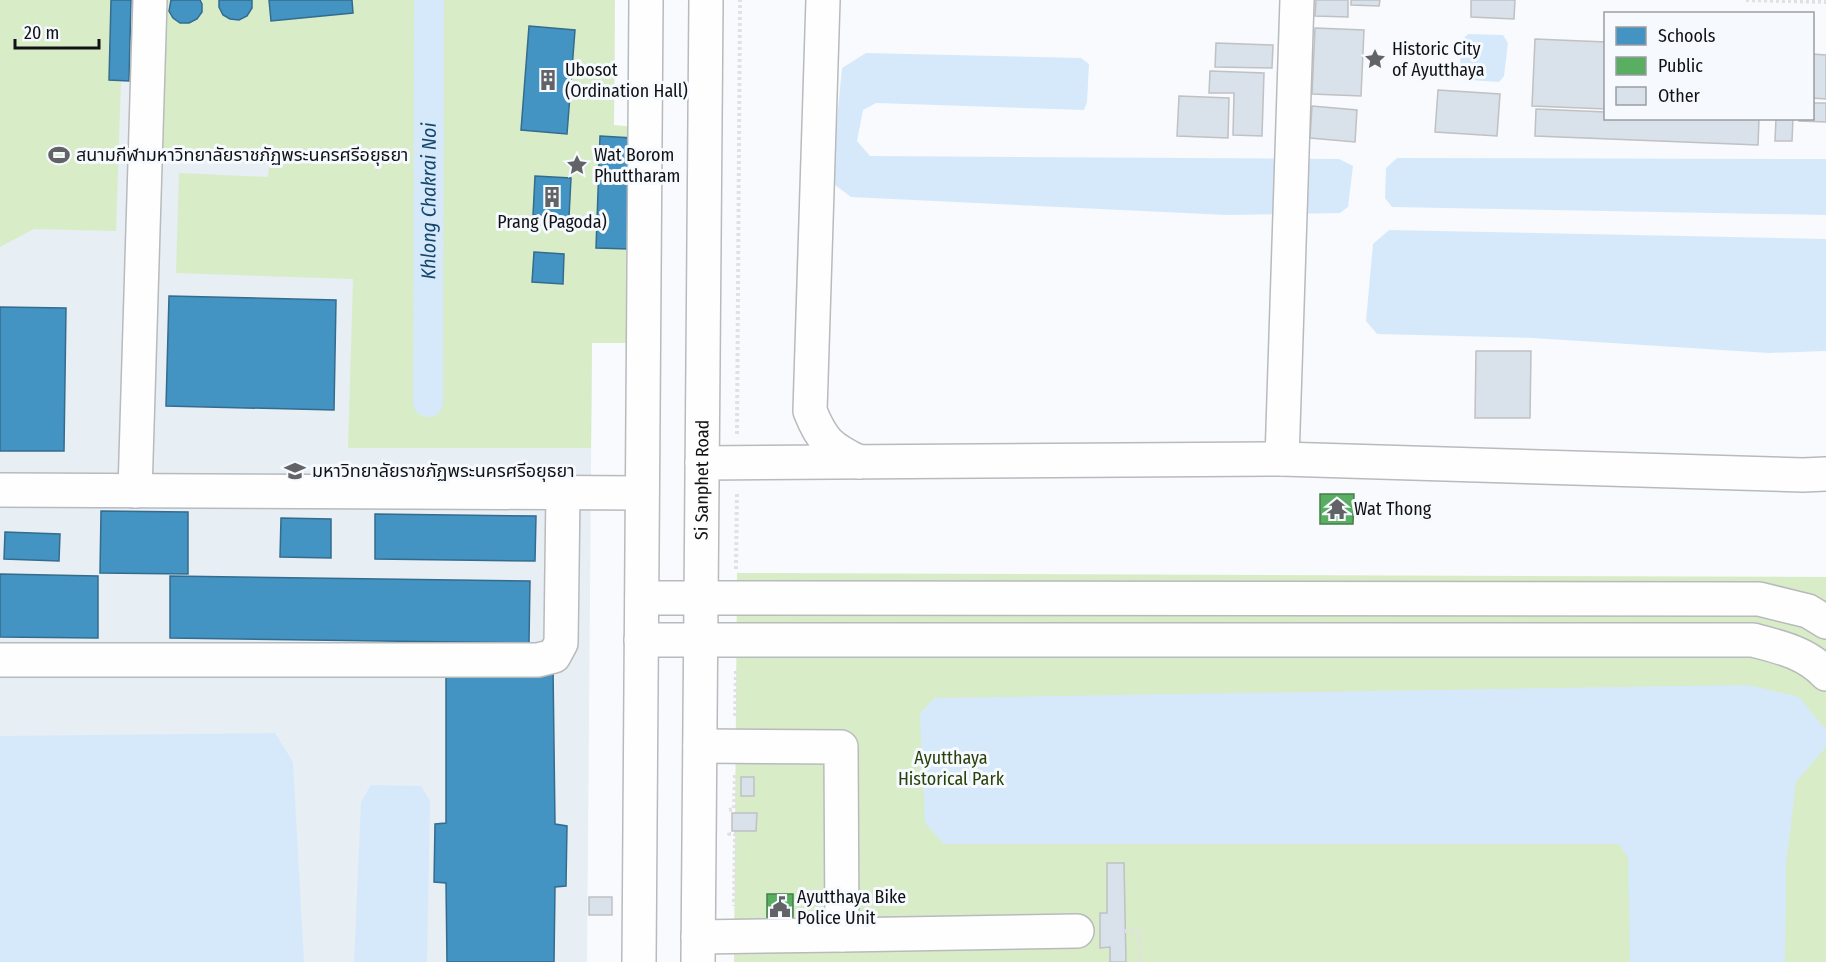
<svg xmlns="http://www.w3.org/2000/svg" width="1826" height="962" font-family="'Fira Sans Condensed','Noto Sans Thai',sans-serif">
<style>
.built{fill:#e7eef4}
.green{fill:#d9ecc8}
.water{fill:#d6e9fb}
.schools{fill:#4393c3;stroke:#346c8e;stroke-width:1.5}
.public{fill:#5aae61;stroke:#447f4a;stroke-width:1.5}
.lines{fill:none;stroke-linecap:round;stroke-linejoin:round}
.canal{stroke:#d6e9fb;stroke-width:30}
.building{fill:#d9e1ea;stroke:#bfc1c3;stroke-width:1.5}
.minor-casing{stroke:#b8babc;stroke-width:36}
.major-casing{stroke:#b8babc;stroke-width:36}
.path{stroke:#e0e1e2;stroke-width:4;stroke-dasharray:3 3;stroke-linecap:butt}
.minor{stroke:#fefeff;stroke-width:33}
.major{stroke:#fefeff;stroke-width:33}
.labels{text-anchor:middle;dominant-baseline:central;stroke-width:6;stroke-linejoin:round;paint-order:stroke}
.poi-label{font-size:18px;fill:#101214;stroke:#f6faff;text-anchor:start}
.street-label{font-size:18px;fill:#101214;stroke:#f6faff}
.park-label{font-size:18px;fill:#294008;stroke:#f6faff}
.water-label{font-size:20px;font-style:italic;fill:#14466c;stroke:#f6faff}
</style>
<rect width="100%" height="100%" fill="#f8fafd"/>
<!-- built -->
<polygon class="built" points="0,0 615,0 614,125 592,343 587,962 0,962"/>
<!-- green -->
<g class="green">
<polygon points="0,0 131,0 129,81 121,81 116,231 34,229 0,247"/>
<polygon points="161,0 615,0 614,125 635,127 633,343 592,343 591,448 348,448 353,279 176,273 179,173 268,177 269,164 156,160"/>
<polygon points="737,573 1826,577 1826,962 734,962"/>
</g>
<!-- water -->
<g class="water">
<polygon points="1468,34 1503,35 1508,43 1504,76 1499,82 1469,80 1460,71 1461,41"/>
<polygon points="866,53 1081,58 1089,64 1087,102 1084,110 876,103 863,110 857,141 870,156 1339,159 1353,166 1348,207 1340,213 1227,215 851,197 831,182 842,68"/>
<polygon points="1397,158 1826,159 1826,215 1392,207 1385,198 1386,168"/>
<polygon points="1389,230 1826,239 1826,351 1769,353 1533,338 1377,334 1366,321 1373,244"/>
<polygon points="1748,685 1799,697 1826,730 1826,747 1796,782 1786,865 1785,962 1630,962 1628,858 1619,844 944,844 925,823 920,714 934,698"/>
<polygon points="275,733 293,762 304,962 0,962 0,736"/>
<polygon points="371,785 421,786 430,801 427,962 354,962 361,802"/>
</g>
<!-- schools -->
<g class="schools">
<polygon points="111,0 131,0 129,81 109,80"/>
<polygon points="171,0 200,0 202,4 202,12 197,19 189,23 180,23 173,18 169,11"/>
<polygon points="219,0 252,0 252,8 247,16 239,20 230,19 223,15 219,7"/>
<polygon points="269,0 352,0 353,13 271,21"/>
<polygon points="529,26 575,30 567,134 521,130"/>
<polygon points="600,136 633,138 629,249 596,248"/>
<polygon points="535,176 571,178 569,217 533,215"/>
<polygon points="534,252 564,254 563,284 532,282"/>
<polygon points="169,296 336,300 334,410 166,406"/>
<polygon points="0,307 66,308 64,451 0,451"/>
<polygon points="101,511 188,512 188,574 100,573"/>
<polygon points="375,514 536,516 535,561 375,559"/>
<polygon points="281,518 331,519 331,558 280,557"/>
<polygon points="5,532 60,534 59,561 4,559"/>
<polygon points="0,574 98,576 98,638 0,637"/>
<polygon points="170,576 530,581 529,643 170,638"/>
<polygon points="553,667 555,824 567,826 566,886 555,887 554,962 447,962 446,883 434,882 435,824 446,823 446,668"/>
</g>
<!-- public -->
<g class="public">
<polygon points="1320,494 1354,494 1353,524 1320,524"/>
<polygon points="767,894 793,894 793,920 767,921"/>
</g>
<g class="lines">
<!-- canal -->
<path class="canal" id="s1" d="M428 402 429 0"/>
</g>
<!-- building -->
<g class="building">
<polygon points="1316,0 1348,0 1348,17 1315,16"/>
<polygon points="1351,0 1380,0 1379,6 1351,5"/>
<polygon points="1471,0 1515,0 1514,19 1471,17"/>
<polygon points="1315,28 1364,30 1361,96 1312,94"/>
<polygon points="1535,39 1606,42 1606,109 1532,106"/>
<polygon points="1216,43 1273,45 1272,68 1215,67"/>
<polygon points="1812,54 1826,55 1826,99 1812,98"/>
<polygon points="1210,71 1264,73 1262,136 1233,135 1234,93 1209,93"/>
<polygon points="1438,90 1500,94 1497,136 1435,132"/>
<polygon points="1179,96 1229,98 1228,138 1177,136"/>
<polygon points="1812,103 1826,103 1826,122 1799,121 1799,118 1812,118"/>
<polygon points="1312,106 1357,110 1355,142 1310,138"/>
<polygon points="1536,109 1606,112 1606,118 1759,119 1758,145 1535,136"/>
<polygon points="1776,118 1793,118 1792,141 1775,141"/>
<polygon points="1476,351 1531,351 1530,418 1475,418"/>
<rect x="741" y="777" width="13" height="19"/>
<polygon points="732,813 757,813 756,831 732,831"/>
<polygon points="1107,863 1124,863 1126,962 1110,962 1110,947 1100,948 1100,913 1107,913"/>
<rect x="589" y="897" width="23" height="18"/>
</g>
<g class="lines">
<defs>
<g id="minor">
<path d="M823 0 810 411C822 441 830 448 859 462"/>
<polyline points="1282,459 1297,0"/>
<polyline points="702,463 1282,459 1803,475 1826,474"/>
<polyline points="0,490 642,493"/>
<polyline points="135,491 150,0"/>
<polyline points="642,598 1759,599 1808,611 1826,622"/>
<path d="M641 640H1753C1780 647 1807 653 1826 674"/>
<polyline points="0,660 538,660 554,656 561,643 563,493"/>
<polyline points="842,935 1077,931"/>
<polyline points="698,937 842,935 841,747 700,746"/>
</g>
<g id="major">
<polyline points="639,962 646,0"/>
<path id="s2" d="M698 962 706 0"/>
</g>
</defs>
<!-- minor casing -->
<use href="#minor" class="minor-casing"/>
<!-- major casing -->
<use href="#major" class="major-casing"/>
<!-- path -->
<g class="path">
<polyline points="1746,0 1826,2"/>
<polyline points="737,434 740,0"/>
<polyline points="736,569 737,493"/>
<polyline points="735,716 736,670"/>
<polyline points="729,810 734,809 735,775"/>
<polyline points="729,833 729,834 735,834 734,906"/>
<polyline points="1125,931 1139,931 1140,962"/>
</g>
<!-- minor -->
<use href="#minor" class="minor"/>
<!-- major -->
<use href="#major" class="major"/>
</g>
<!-- icons -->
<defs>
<symbol id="sight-bare" viewBox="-9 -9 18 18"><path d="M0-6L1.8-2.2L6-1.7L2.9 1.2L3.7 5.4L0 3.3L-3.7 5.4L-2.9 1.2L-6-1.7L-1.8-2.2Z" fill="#616366" stroke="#f6faff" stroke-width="2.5" paint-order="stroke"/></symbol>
<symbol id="building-bare" viewBox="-9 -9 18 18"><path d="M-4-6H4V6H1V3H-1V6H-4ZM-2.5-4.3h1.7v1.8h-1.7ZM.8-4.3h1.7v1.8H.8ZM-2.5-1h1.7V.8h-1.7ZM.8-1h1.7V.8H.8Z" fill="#616366" stroke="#f6faff" stroke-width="2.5" paint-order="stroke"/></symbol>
<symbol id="stadium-bare" viewBox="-9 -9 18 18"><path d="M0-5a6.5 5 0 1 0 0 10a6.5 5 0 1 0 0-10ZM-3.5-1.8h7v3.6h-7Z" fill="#616366" stroke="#f6faff" stroke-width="2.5" paint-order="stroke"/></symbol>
<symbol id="university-bare" viewBox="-9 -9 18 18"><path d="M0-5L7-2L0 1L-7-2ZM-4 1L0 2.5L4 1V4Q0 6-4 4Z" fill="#616366" stroke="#f6faff" stroke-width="2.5" paint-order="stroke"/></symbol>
<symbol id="temple-bare" viewBox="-9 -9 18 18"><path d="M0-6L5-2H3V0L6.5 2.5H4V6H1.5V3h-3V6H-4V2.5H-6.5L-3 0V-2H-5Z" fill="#616366" stroke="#f6faff" stroke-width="2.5" paint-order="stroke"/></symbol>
<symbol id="civic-bare" viewBox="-9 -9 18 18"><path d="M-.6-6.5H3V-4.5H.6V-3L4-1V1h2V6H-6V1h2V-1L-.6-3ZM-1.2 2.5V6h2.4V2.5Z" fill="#616366" stroke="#f6faff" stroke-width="2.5" paint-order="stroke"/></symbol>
</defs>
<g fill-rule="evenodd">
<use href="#sight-bare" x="1360" y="44" width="30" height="30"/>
<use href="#building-bare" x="533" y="65" width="30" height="30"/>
<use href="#stadium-bare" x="44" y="140" width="30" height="30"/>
<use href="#sight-bare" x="562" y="150" width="30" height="30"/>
<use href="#building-bare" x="537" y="182" width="30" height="30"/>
<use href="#university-bare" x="280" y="456" width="30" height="30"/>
<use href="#temple-bare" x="1322" y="494" width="30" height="30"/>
<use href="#civic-bare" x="765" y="892" width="30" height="30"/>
</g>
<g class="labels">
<!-- poi labels -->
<g class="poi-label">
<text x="1392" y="49">Historic City<tspan x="1392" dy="21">of Ayutthaya</tspan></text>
<text x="565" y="70">Ubosot<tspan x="565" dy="21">(Ordination Hall)</tspan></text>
<text x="76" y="155">สนามกีฬามหาวิทยาลัยราชภัฏพระนครศรีอยุธยา</text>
<text x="594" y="155">Wat Borom<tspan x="594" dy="21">Phuttharam</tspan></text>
<text x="552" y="222" text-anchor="middle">Prang (Pagoda)</text>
<text x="312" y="471">มหาวิทยาลัยราชภัฏพระนครศรีอยุธยา</text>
<text x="1354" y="509">Wat Thong</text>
<text x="797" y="897">Ayutthaya Bike<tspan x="797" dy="21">Police Unit</tspan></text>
</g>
<!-- street labels -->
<g class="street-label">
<text stroke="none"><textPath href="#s2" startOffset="482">Si Sanphet Road</textPath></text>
</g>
<!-- park labels -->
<g class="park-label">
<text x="951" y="758">Ayutthaya<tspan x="951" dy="21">Historical Park</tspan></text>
</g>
<!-- water labels -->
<g class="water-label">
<text stroke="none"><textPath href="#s1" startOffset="201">Khlong Chakrai Noi</textPath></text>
</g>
</g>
<!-- legend -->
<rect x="1604" y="12" width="210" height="108" fill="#f6faff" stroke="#9a9da1" stroke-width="1.5"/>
<rect x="1616" y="27" width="30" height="18" fill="#4393c3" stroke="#9a9da1" stroke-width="1.5"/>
<text x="1658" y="42" font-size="18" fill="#101214">Schools</text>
<rect x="1616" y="57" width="30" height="18" fill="#5aae61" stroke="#9a9da1" stroke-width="1.5"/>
<text x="1658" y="72" font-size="18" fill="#101214">Public</text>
<rect x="1616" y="87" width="30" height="18" fill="#d9e1ea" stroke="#9a9da1" stroke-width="1.5"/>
<text x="1658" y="102" font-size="18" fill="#101214">Other</text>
<!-- scale -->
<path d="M15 39v9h84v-9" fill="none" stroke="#101214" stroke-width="3"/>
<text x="24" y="39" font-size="18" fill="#101214" stroke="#f6faff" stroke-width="4.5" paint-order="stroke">20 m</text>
</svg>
